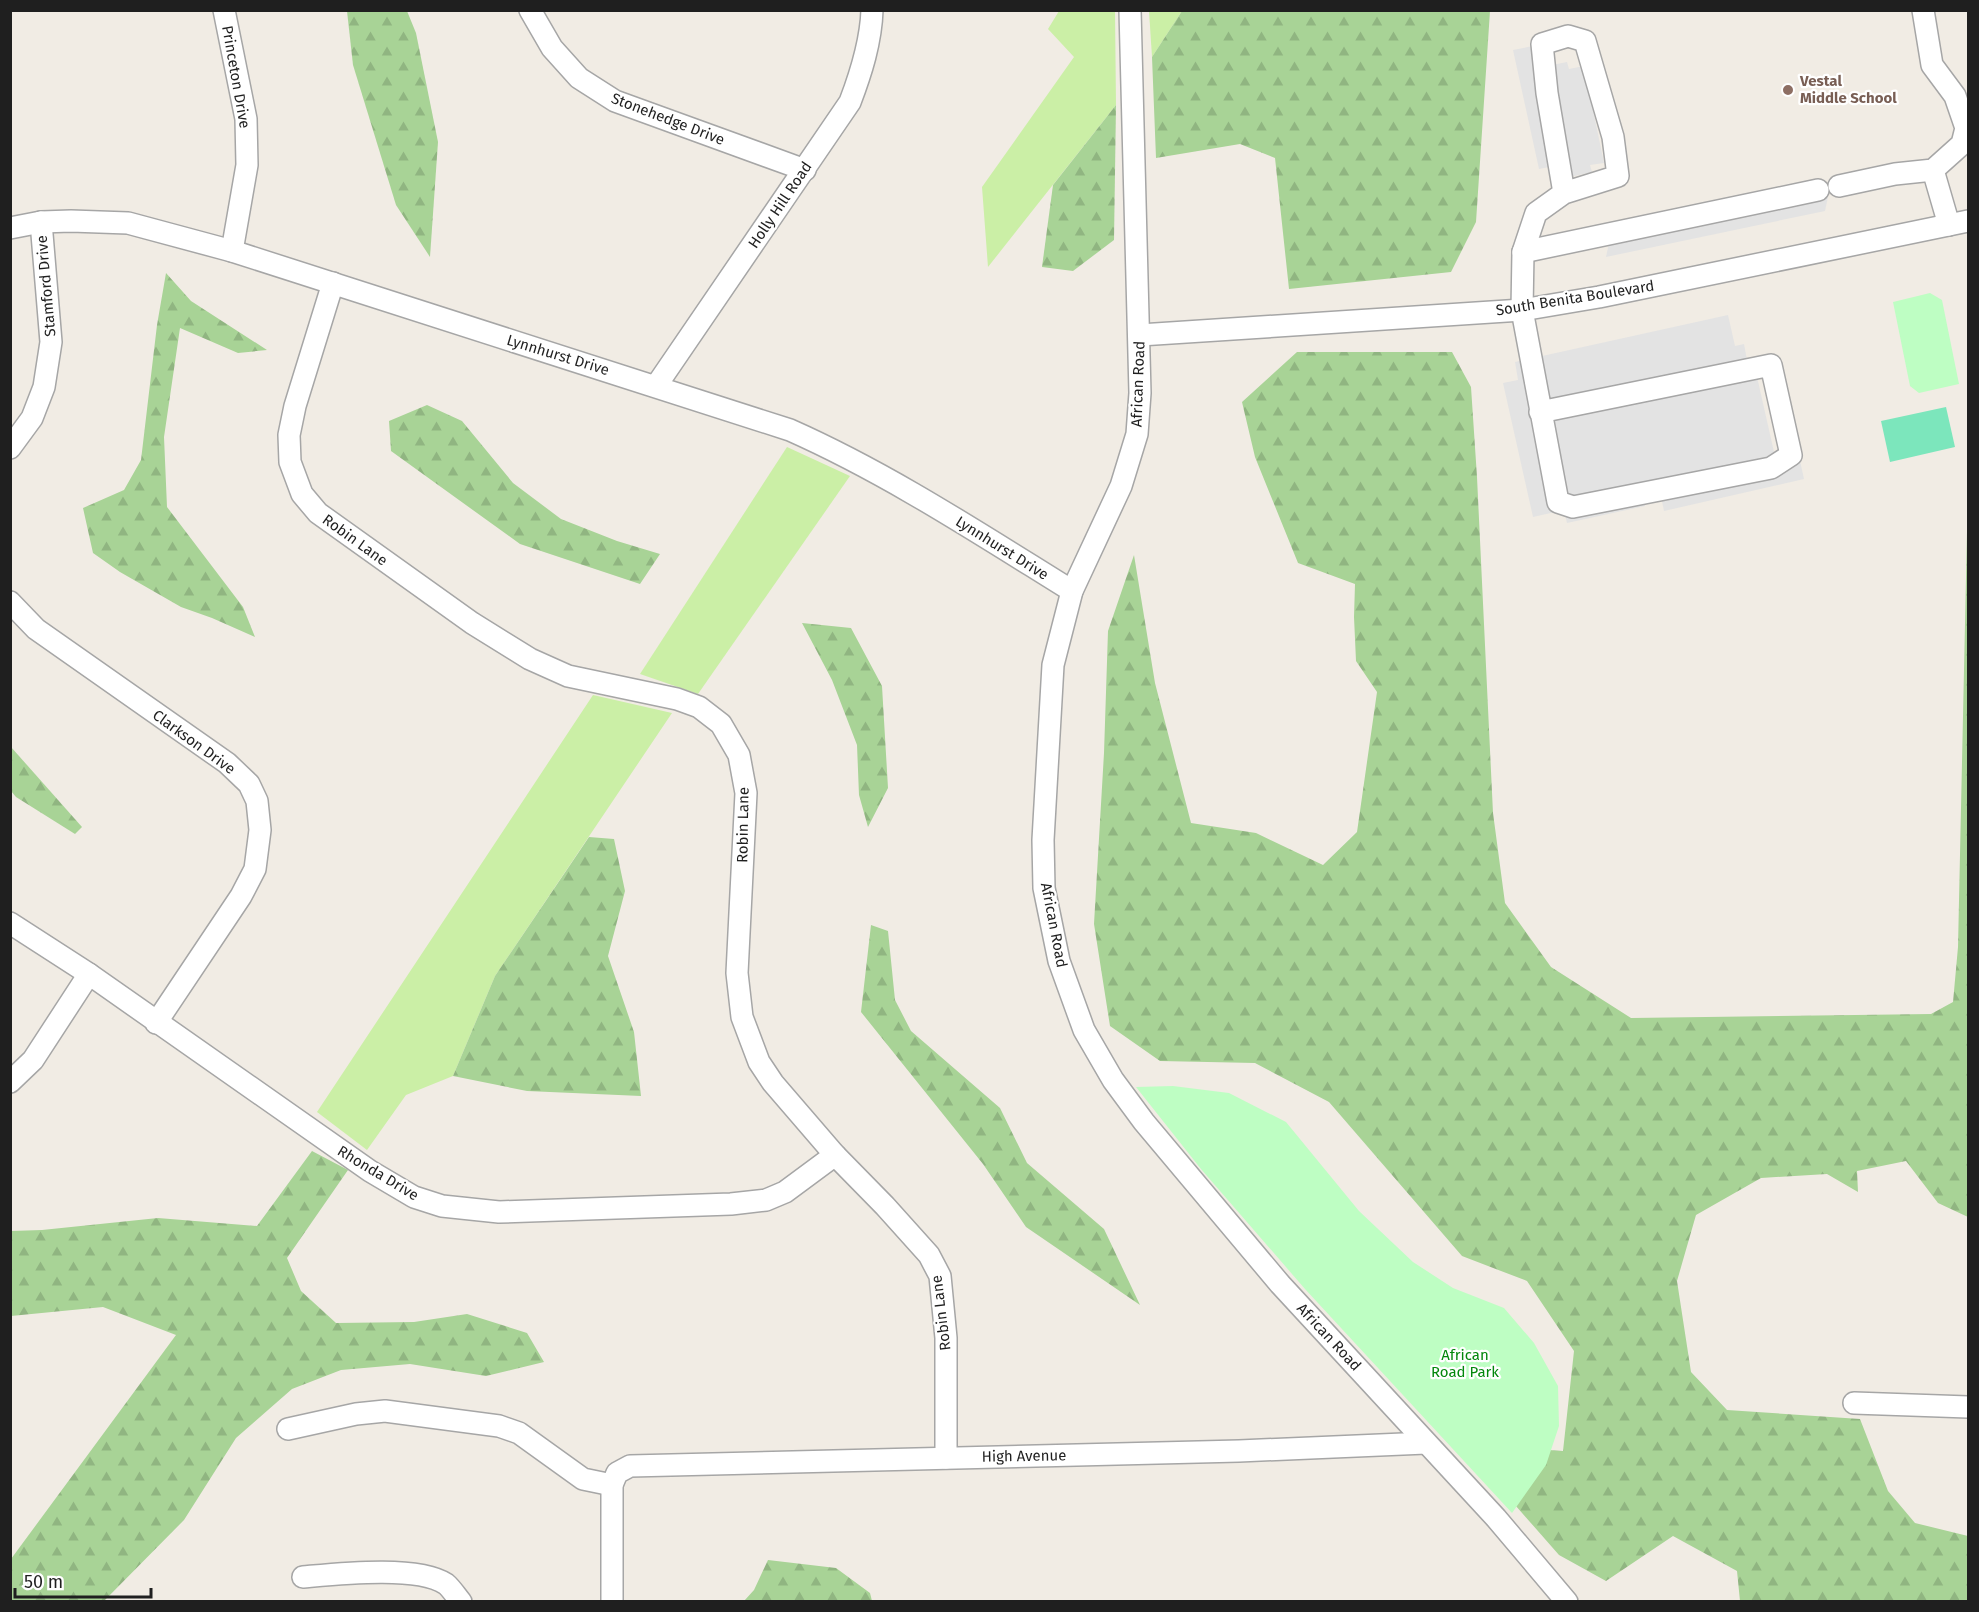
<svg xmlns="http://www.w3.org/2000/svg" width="1979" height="1612" font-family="'Fira Sans',sans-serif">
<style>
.grass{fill:#cbefa6}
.forest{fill:url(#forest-firs)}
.park{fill:#befec3}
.pitch{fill:#7ce6bc}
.parking{fill:#e3e3e3}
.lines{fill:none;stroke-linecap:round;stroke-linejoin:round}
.minor-casing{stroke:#a6a6a6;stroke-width:24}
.minor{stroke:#fff;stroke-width:21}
.education-dot{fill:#8d6e63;stroke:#fff;stroke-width:2}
.labels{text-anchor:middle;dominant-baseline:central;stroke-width:4.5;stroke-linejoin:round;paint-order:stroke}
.street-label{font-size:15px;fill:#1f1f1f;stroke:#fff}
.education-label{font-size:15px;font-weight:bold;fill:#785e54;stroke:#fff;text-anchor:start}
.park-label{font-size:15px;fill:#03870c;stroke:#fff}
</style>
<defs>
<pattern id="forest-firs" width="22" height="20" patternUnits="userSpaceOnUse" patternTransform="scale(1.5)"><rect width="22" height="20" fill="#a8d396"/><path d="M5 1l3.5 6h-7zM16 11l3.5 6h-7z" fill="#90b581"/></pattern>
</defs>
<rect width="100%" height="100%" fill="#f1ece4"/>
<!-- grass -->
<g class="grass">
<polygon points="1059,11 1115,11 1116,105 988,267 982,187 1074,57 1048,29"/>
<polygon points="1149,11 1182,11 1152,57"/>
<polygon points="787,447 850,476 698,694 640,674"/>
<polygon points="593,695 672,713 495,976 453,1076 406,1095 367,1150 317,1112"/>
</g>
<!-- forest -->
<g class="forest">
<polygon points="347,11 407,11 416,33 438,142 430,257 396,205 353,65"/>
<polygon points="1182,11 1490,11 1476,222 1451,272 1289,289 1275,158 1240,144 1156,158 1152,57"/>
<polygon points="1116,105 1114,240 1073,271 1042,267 1053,185"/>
<polygon points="1968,252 1968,1217 1938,1203 1906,1161 1857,1171 1858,1192 1827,1174 1761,1178 1696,1215 1677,1281 1691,1372 1727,1410 1860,1419 1888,1491 1915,1523 1968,1536 1968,1601 1740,1601 1737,1571 1673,1536 1606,1581 1559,1555 1480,1465 1506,1447 1563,1451 1574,1351 1527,1281 1462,1256 1329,1102 1255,1063 1160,1061 1110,1026 1094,924 1104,753 1108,631 1134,555 1155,683 1191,823 1256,833 1323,865 1357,832 1377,692 1356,661 1354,617 1355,584 1298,563 1255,457 1242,402 1297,352 1452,352 1471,387 1477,477 1493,813 1505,903 1551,967 1631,1018 1931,1014 1953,1002 1958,947 1967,531"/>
<polygon points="166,273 191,301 267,350 238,353 180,328 164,437 167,507 243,607 255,637 212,618 181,607 120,572 93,553 83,508 124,490 141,460 157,325"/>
<polygon points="427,405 462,421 513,483 561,519 617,541 660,554 640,584 520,544 391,451 389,421"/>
<polygon points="802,623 851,628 882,686 888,788 868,827 859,795 857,745 832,680"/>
<polygon points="11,747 82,827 75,834 16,797 11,791"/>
<polygon points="589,837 614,839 625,891 608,956 634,1032 641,1096 527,1091 453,1076 495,976"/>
<polygon points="871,925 888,931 895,1000 911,1031 1000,1108 1027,1163 1104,1229 1140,1305 1026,1227 983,1164 861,1012"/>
<polygon points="312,1151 348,1170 287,1258 301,1291 336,1323 414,1322 467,1314 527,1333 544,1362 486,1376 410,1364 341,1370 292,1389 236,1438 184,1520 104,1601 11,1601 11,1559 176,1335 103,1307 11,1316 11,1231 42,1230 158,1218 257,1226"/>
<polygon points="768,1560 836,1568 870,1593 872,1601 744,1601 754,1590"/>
</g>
<!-- park -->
<g class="park">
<polygon points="1930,293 1942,300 1959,384 1919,393 1910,386 1893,302"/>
<polygon points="1173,1086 1229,1093 1286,1122 1359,1211 1413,1262 1453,1288 1504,1308 1534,1343 1558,1386 1559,1426 1546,1465 1512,1513 1305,1289 1201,1169 1136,1087"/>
</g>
<!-- pitch -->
<polygon class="pitch" points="1946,407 1955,447 1890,462 1881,421"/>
<!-- parking -->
<g class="parking">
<polygon points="1548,43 1552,65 1567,62 1569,69 1584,66 1604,163 1590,165 1592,172 1557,180 1554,166 1539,169 1513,50"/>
<polygon points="1828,197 1825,211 1606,257 1609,243"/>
<polygon points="1728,315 1735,346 1744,344 1747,360 1753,359 1774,452 1797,447 1804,479 1664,511 1661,497 1645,500 1645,506 1567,523 1564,510 1533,517 1503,383 1518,380 1515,362"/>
</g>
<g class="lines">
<defs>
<g id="minor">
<polyline points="224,10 246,119 247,165 232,251"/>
<polyline points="530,10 552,48 579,78 615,101 805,170"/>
<polyline points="1130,10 1140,393 1137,434 1121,486 1072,591 1053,665 1043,840 1044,888 1059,961 1084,1030 1113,1080 1144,1122 1280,1284 1496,1518 1567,1602"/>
<polyline points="1933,170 1949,225"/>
<polyline points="1839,186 1895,174 1933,170 1962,144 1966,128 1955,96 1932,65 1923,10"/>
<path d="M10 228 41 222 71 221 128 223 232 251 790 430C889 474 980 534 1072 591"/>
<polyline points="1523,252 1818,190"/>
<polyline points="333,283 295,406 289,435 290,462 302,494 318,513 472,623 530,659 568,676 677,699 699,707 721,724 739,755 746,793 737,973 742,1017 759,1062 773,1083 835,1155 885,1206 929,1255 940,1276 946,1338 946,1458"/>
<polyline points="1140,335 1522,310 1599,297 1968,221"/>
<path d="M656 386 850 102C861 73 871 42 872 10"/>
<polyline points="1540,412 1771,365 1791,455 1771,468 1573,507 1558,502 1522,310 1523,252 1536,213 1564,193 1618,176 1613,137 1585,41 1568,36 1542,44 1547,93 1564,193"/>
<polyline points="10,448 32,418 44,387 51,342 41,222"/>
<polyline points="10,602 36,629 227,763 249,784 257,801 260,830 255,869 241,896 156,1023"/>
<polyline points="10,923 89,974 370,1171 414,1197 442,1206 499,1212 731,1204 766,1200 785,1192 835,1155"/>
<polyline points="10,1082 33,1060 89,974"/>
<polyline points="1854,1403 1968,1407"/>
<polyline points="288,1429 356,1414 385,1411 499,1426 519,1433 583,1479 612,1485"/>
<path d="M303 1577C337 1574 418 1565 446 1584 451 1588 456 1596 461 1602"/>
<polyline points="612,1602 612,1485 617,1473 630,1466 1239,1451 1426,1443"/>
</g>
</defs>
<!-- minor casing -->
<use href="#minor" class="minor-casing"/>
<!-- minor -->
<use href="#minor" class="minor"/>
</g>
<!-- markers -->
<circle class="education-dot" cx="1788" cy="90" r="6"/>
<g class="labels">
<!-- street labels -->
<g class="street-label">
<text transform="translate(236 77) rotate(80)">Princeton Drive</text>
<text transform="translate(668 119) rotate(21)">Stonehedge Drive</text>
<text transform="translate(780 205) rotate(-56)">Holly Hill Road</text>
<text transform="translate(46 286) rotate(-95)">Stamford Drive</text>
<text transform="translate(1575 298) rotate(-9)">South Benita Boulevard</text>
<text transform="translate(558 355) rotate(17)">Lynnhurst Drive</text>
<text transform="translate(1138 384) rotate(-88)">African Road</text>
<text transform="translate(355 540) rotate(36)">Robin Lane</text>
<text transform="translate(1002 548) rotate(32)">Lynnhurst Drive</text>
<text transform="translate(194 742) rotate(36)">Clarkson Drive</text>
<text transform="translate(743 825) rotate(-89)">Robin Lane</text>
<text transform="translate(1054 925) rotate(79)">African Road</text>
<text transform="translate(378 1173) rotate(31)">Rhonda Drive</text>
<text transform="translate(941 1313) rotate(-97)">Robin Lane</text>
<text transform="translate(1329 1337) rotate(47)">African Road</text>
<text transform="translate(1024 1456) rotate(-1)">High Avenue</text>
</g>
<!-- education labels -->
<g class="education-label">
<text x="1800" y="81">Vestal<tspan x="1800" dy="17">Middle School</tspan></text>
</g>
<!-- park labels -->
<g class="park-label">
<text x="1465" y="1355">African<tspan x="1465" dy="17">Road Park</tspan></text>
</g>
</g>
<!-- border -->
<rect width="1979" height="1612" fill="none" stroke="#1f1f1f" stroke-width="24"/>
<!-- scale -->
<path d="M15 1588v9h136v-9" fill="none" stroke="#1f1f1f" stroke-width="3"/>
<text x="24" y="1588" font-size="18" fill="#1f1f1f" stroke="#ffffff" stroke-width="4.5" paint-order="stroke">50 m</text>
</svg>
